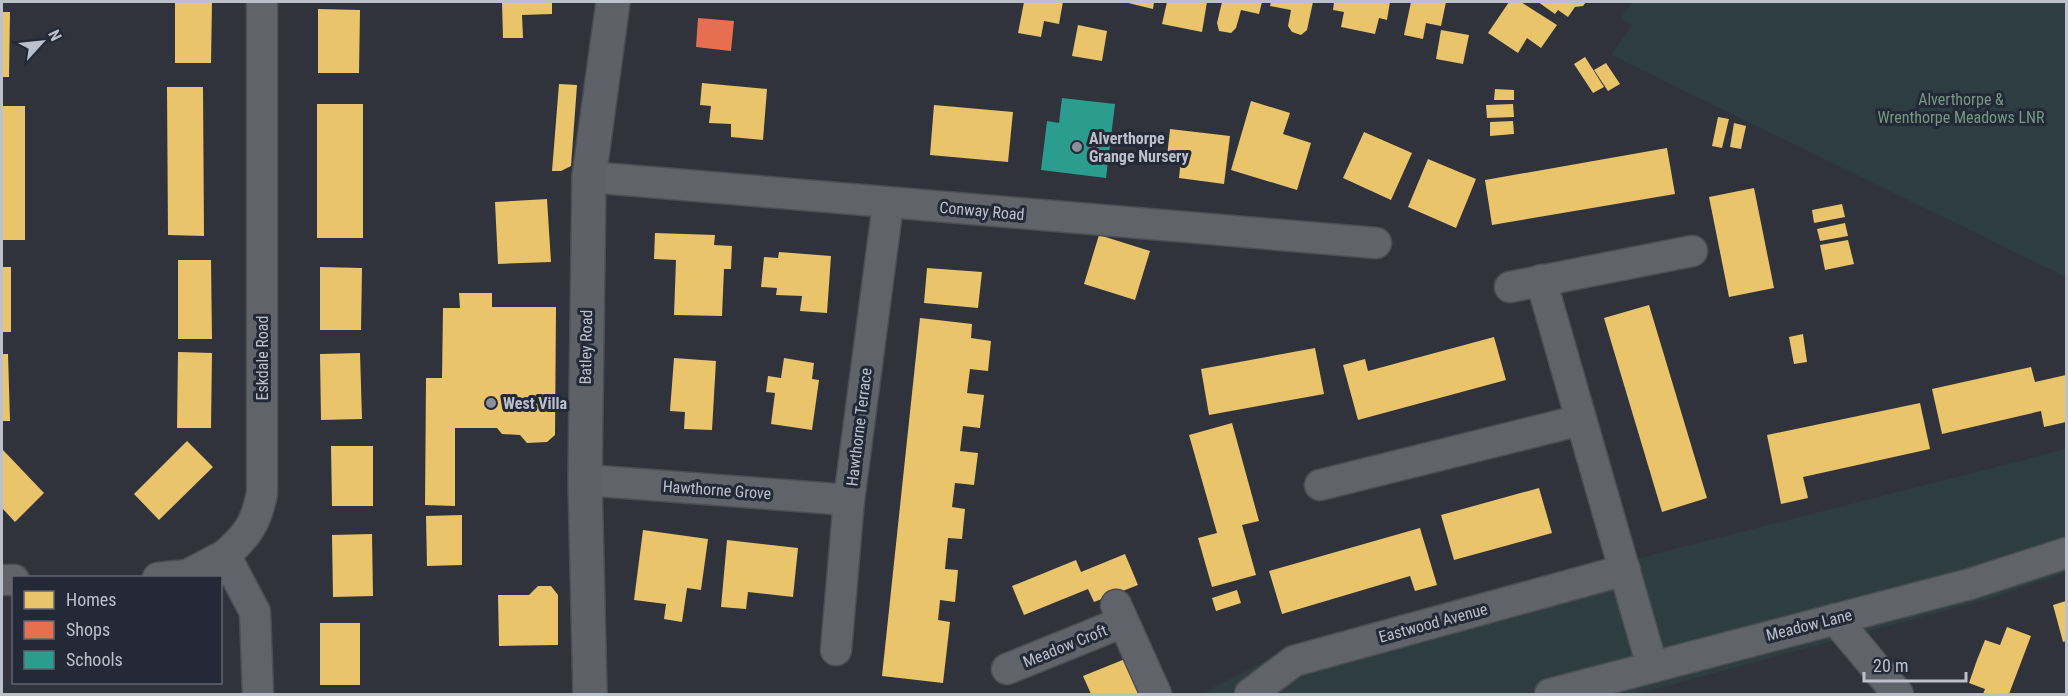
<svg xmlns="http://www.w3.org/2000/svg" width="2068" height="696" font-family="'Roboto Condensed',sans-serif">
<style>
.green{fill:#2e3d42}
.homes{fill:#e9c46a}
.shops{fill:#e76f51}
.schools{fill:#2a9d8f}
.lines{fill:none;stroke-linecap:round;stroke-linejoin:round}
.street-casing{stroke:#4c4e55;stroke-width:33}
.secondary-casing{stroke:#4c4e55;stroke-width:36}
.street{stroke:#60636a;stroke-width:30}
.secondary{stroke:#5f6168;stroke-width:33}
.poi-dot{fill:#8b8f99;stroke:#232937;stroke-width:2}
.labels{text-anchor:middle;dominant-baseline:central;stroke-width:6;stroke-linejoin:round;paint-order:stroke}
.park-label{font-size:16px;fill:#769983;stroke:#232937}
.poi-label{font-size:16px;font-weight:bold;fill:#bcc0cb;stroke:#232937;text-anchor:start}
.street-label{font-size:16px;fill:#bcc0cb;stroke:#232937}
</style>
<rect width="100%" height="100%" fill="#30333c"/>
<!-- green -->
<g class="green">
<polygon points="1633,2 2066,2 2066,277 1611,55 1632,25 1620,18"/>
<polygon points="2066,449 2066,573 1988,599 1637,694 1201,694 1291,647"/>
</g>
<!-- homes -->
<g class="homes">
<polygon points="175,2 212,2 211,63 175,63"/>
<polygon points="502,2 552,2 552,14 522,15 523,38 503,38"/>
<polygon points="1024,2 1063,2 1059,24 1044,21 1041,37 1018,33"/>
<polygon points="1124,2 1154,2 1153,9"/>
<polygon points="1167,2 1207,2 1202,32 1162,24"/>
<polygon points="1222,2 1262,2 1259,14 1241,10 1236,28 1231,33 1219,31 1217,23"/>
<polygon points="1271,2 1313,2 1307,30 1301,35 1292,32 1288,26 1291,10 1270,6"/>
<polygon points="1334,2 1390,2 1387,20 1379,18 1375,34 1341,27 1344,12 1333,10"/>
<polygon points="1411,2 1446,2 1441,26 1426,23 1423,39 1404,35"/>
<polygon points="1509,2 1521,2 1557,25 1541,48 1527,38 1518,53 1488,33"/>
<polygon points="1538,2 1586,2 1583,6 1575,7 1568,17 1558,10 1555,14"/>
<polygon points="318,9 360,10 359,73 318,73"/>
<polygon points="2,12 10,12 9,77 2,77"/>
<polygon points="1078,25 1107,31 1102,61 1072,56"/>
<polygon points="1441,30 1469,35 1463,64 1436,59"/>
<polygon points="1585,57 1604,87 1593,93 1574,64"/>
<polygon points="1606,63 1620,84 1608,91 1594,70"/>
<polygon points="702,83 767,89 763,140 731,137 731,124 709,123 711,106 700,105"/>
<polygon points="559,84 577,85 571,166 561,171 552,171"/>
<polygon points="167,87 203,87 204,236 168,235"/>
<polygon points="1495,89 1514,90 1514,100 1494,100"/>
<polygon points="1251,101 1290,113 1283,134 1311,143 1297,190 1231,170"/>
<rect x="317" y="104" width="46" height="134"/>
<polygon points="1513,104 1514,117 1487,118 1486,105"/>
<polygon points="934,105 1013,112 1008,162 930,155"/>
<rect x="2" y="106" width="23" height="134"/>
<polygon points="1718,117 1729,119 1722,148 1712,146"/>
<polygon points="1513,121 1514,134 1490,136 1490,122"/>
<polygon points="1734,123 1746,126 1741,149 1730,147"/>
<polygon points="1170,129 1230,136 1224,184 1179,178 1181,159 1167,157"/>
<polygon points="1364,132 1412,153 1391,200 1343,178"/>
<polygon points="1667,148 1675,194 1492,225 1485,180"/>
<polygon points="1428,159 1476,179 1456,228 1408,207"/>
<polygon points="1754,188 1774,288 1729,297 1709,197"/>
<polygon points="547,199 551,262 498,264 495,202"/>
<polygon points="1842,204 1845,217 1814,223 1812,210"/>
<polygon points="1845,223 1848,236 1820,241 1817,229"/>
<polygon points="655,233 715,235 714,245 732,246 731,269 724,269 722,316 674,315 676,260 654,259"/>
<polygon points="1099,235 1150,251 1135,300 1084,284"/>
<polygon points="1848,240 1854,264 1825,270 1820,245"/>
<polygon points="779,252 831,256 827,313 800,311 802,296 776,295 777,288 761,287 764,257 778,258"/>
<polygon points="178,260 211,260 212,339 178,339"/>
<rect x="2" y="267" width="9" height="65"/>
<polygon points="320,267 362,268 361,330 320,330"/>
<polygon points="927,268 982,272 978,308 924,303"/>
<polygon points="459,293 492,293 492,307 556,307 555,435 547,442 527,443 520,435 502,434 497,428 455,428 455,506 425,505 426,378 442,378 443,308 460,308"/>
<polygon points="1649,305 1707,498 1662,512 1604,318"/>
<polygon points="920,318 972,324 971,338 991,341 988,371 970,369 967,393 984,395 980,428 963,426 960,451 978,453 974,485 955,483 952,507 965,509 962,539 948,538 947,548 945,569 958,570 955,602 940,600 939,611 938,620 950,622 943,683 882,676"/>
<polygon points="1803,334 1807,362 1794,364 1789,337"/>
<polygon points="1494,337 1506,380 1358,420 1343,365 1365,359 1368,371"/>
<polygon points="1315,348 1324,394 1209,415 1201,369"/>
<polygon points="178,352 212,353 211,428 177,428"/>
<polygon points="360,353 362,419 321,420 320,354"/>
<polygon points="2,354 8,354 10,421 2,421"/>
<polygon points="674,358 716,361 712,430 684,429 685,412 670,411"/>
<polygon points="784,358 814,363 812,379 819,380 812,430 771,424 775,393 766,392 768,376 781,378"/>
<polygon points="2031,367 2035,382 2066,375 2066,422 2044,427 2041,411 1942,434 1932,389"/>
<polygon points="1920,403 1930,449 1803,477 1808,498 1781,504 1767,435"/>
<polygon points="1232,423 1259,521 1242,525 1256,575 1212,587 1198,538 1217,533 1189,435"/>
<polygon points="187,441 213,467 159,520 134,494"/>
<polygon points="331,446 373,446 373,506 332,506"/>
<polygon points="2,449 44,493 15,522 2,508"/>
<polygon points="1539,488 1552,533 1454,560 1441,515"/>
<polygon points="462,515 462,565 427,566 426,516"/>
<polygon points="1420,528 1437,585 1415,591 1410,576 1282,614 1269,571"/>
<polygon points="643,530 708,539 701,590 687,588 682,622 664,619 666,604 634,600"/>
<polygon points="372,534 373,596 333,597 332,535"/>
<polygon points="727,540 798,548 793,597 748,592 746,609 721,607"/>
<polygon points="1125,554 1138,585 1094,602 1088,589 1024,615 1012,586 1076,560 1081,572"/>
<polygon points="538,586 551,586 558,595 558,645 499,646 498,595 529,595"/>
<polygon points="1237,590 1241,603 1216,611 1212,598"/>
<polygon points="2066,601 2066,641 2063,642 2053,605"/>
<rect x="320" y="623" width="40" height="62"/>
<polygon points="2007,627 2031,636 2009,694 1983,694 1985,689 1969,683 1977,660 1985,640 2000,645"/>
<polygon points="1130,657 1145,694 1091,694 1083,676"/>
</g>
<!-- shops -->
<polygon class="shops" points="698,18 734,21 731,51 696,47"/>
<!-- schools -->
<polygon class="schools" points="1062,98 1115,104 1106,178 1041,170 1047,121 1059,123"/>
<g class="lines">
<defs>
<g id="street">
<polyline points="589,177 1376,243"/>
<polyline points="1541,280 1652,666"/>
<polyline points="1510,287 1692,251"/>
<polyline points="585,480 849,500"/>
<polyline points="1320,485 1581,420"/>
<polyline points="158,578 187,575 225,555"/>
<polyline points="2,580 14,580"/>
<polyline points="1116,605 1156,694"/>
<polyline points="1835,619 1898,694"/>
<polyline points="836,650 849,500 888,204"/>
<polyline points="1007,669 1123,622"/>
<path d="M258 694 255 612 225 555C248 535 256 523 262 493V2"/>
<polyline points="1250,694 1294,661 1625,570"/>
<polyline points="1550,694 1970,584 2066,553"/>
</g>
<polyline id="secondary" points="590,694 585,480 589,177 613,2"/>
</defs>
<!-- street casing -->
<use href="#street" class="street-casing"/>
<!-- secondary casing -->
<use href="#secondary" class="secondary-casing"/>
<!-- street -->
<use href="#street" class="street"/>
<!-- secondary -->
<use href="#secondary" class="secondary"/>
</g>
<!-- markers -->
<g class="poi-dot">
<circle cx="1077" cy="147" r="6"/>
<circle cx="491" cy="403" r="6"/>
</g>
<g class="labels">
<!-- park labels -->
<g class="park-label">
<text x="1961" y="99">Alverthorpe &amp;<tspan x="1961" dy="18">Wrenthorpe Meadows LNR</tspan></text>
</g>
<!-- poi labels -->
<g class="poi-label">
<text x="1089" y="138">Alverthorpe<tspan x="1089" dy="18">Grange Nursery</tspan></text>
<text x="503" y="403">West Villa</text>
</g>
<!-- street labels -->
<g class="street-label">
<text transform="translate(982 211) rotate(5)">Conway Road</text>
<text transform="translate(586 347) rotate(-89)">Batley Road</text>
<text transform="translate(262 358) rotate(-90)">Eskdale Road</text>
<text transform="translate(859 427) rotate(-83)">Hawthorne Terrace</text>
<text transform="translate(717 490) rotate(4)">Hawthorne Grove</text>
<text transform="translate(1433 623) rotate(-15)">Eastwood Avenue</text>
<text transform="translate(1809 625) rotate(-14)">Meadow Lane</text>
<text transform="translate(1065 646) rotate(-22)">Meadow Croft</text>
</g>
</g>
<!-- border -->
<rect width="2068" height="696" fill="none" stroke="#bcc0cb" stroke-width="6"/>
<!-- legend -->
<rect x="12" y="576" width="210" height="108" fill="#232937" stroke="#606572" stroke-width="1.5"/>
<rect x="24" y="591" width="30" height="18" fill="#e9c46a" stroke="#606572" stroke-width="1.5"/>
<text x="66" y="606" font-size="18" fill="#bcc0cb">Homes</text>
<rect x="24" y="621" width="30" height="18" fill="#e76f51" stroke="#606572" stroke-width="1.5"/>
<text x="66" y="636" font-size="18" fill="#bcc0cb">Shops</text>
<rect x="24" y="651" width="30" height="18" fill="#2a9d8f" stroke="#606572" stroke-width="1.5"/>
<text x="66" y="666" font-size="18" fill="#bcc0cb">Schools</text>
<!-- north arrow -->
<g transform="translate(42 42) rotate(63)" stroke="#232937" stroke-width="4.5" paint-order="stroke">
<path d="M0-4.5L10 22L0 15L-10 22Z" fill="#bcc0cb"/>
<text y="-9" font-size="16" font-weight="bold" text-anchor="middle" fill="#bcc0cb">N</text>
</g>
<!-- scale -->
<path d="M1864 672v9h102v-9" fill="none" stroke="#bcc0cb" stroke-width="3"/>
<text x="1873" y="672" font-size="18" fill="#bcc0cb" stroke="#232937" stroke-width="4.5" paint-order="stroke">20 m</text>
</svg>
